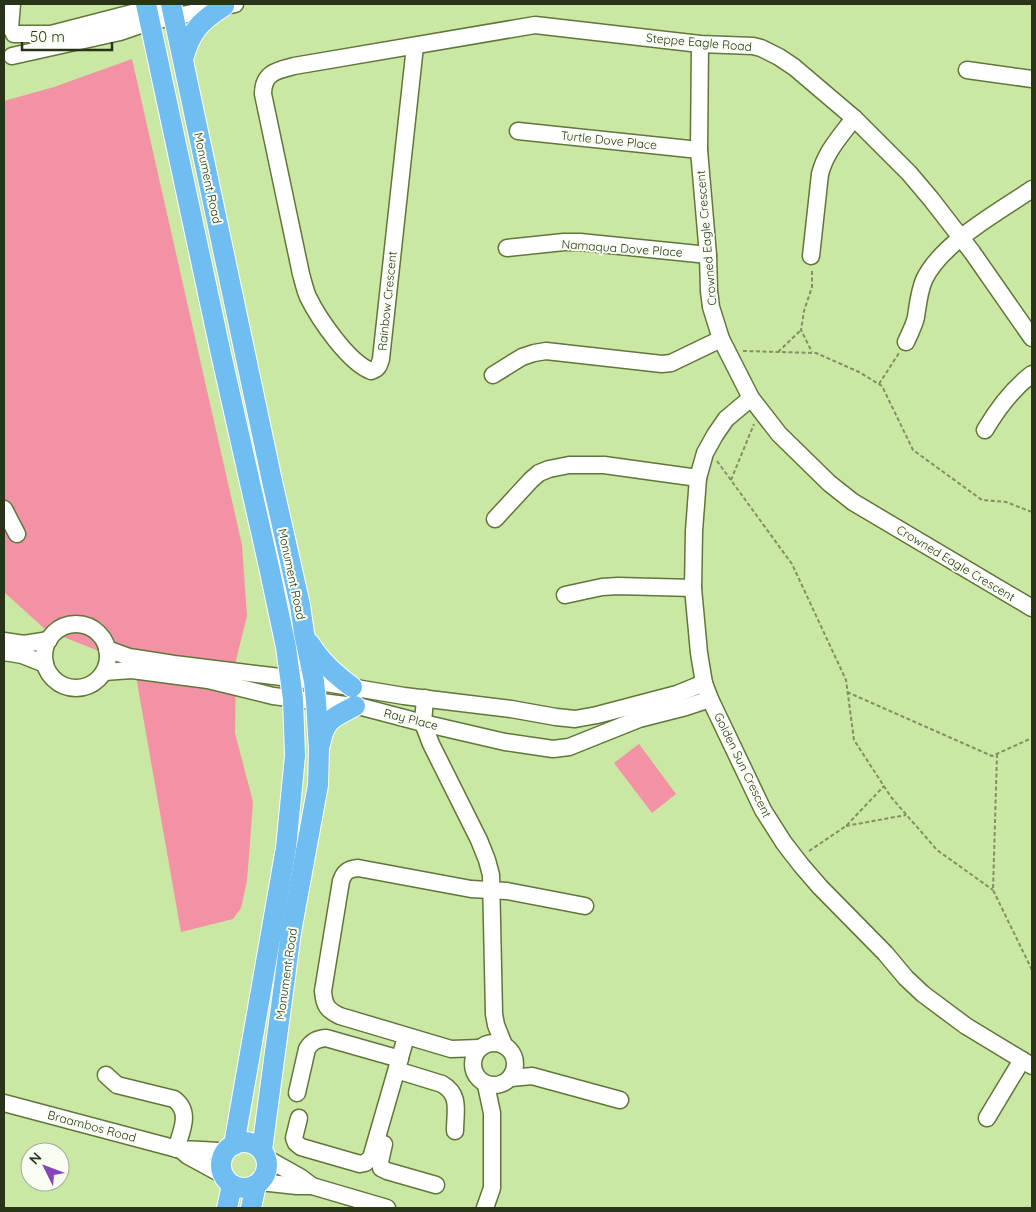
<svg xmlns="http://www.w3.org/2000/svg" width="1036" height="1212" font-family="Quicksand,sans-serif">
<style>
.green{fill:#f391a5}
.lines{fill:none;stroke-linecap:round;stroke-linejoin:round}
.minor-casing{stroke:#5f7738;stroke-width:19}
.major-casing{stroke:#fff;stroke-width:22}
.path{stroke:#7e9262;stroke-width:2;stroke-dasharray:4 2.5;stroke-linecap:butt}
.minor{stroke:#fff;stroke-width:16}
.major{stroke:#70bdf2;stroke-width:20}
.labels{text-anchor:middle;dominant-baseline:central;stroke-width:4;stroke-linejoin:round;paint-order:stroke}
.street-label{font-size:12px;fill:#283318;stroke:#f8fef1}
</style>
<rect width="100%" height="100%" fill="#cae7a3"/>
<!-- green -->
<g class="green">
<polygon points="132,59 242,545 247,616 236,660 235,733 253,802 247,881 241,908 233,919 181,932 134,665 46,630 4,592 4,101 54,87"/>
<polygon points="639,744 676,794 652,813 614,763"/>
</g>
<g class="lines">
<defs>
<g id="minor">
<polyline points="10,28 12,4"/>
<polyline points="14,34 51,34 167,4"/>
<polyline points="700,44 699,150 708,255 709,291 711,307 721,339 751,398 779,434 829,483 853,502 1032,608"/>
<path d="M415 46 381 359C379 366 378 369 371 371 348 362 319 319 308 297 305 290 303 281 301 274L263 94C263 73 277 70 294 66L535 25 700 44 753 46 761 48 779 57 794 67 854 118 909 173 931 199 972 252 1032 338"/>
<polyline points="12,56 120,32 149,22 235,4"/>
<polyline points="967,70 1032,79"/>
<polyline points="518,131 699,150"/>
<polyline points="507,248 564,242 580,242 708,255"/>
<path d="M811 256 820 174C826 151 840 137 854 118"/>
<path d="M906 342C909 335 914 326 916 317 918 304 919 292 924 280 941 243 999 212 1032 189"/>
<polyline points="493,375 522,357 534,353 546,351 662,364 671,363 721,339"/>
<polyline points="751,398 726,419 715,435 705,453 698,478 694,531 693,588 699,653 704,683 710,699 763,810 784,843 801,865 820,887 885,953 906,978 923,994 966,1026 1032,1066"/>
<path d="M985 430C998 408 1012 389 1032 374"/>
<polyline points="4,509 17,534"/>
<polyline points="495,519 531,480 539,473 549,469 569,465 604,465 698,478"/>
<polyline points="565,595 602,587 618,586 693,588"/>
<circle cx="76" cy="656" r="32"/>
<polyline points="4,641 24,644 49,640"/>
<polyline points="107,649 129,657 174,664 314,681 404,696 511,709 556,717 575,719 597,715 677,694 704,683"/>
<polyline points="4,652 22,655 45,664"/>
<polyline points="104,672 132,670 208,680 273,696 362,707 423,723 505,742 553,749 569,747 639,719 686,707 710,699"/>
<polyline points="425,698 423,723 431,744 479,840 487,860 491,875 494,1014 496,1025 504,1045"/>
<circle cx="494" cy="1064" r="21"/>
<path d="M480 1048 451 1049 340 1016C327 1010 324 1005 323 991L341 881C344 872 348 869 358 868L471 889 507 891 585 906"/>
<path d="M403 1072 442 1084C461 1095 455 1111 455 1131"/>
<path d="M106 1075 117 1085 174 1099C192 1112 181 1132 176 1149"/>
<polyline points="511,1078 532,1076 620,1100"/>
<path d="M297 1093 307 1049C312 1041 317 1039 326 1038L400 1059"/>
<path d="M4 1103 181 1150C196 1148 211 1152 226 1151"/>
<polyline points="299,1118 294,1138 296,1143 301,1147 360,1164 365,1163 371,1158 406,1037"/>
<polyline points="987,1118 1022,1060"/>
<polyline points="384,1144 380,1162 381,1168 387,1171 436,1185"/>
<polyline points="181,1150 188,1156 223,1175"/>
<polyline points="266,1158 300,1177 312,1186"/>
<polyline points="260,1182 297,1186 312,1186 387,1208"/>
<polyline points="485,1208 492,1188 492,1113 486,1085"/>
</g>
<g id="major">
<polyline points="146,4 221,354 269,567 286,647 293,699 295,756 286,848 234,1145"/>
<polyline points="171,4 272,481 300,605 304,633 314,681 316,701 319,750 318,785 291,932 262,1150"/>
<path d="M183 59C191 31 199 22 224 6"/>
<path d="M310 644C321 662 335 674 352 687"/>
<path d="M320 745C325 718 333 718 355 706"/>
<circle cx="244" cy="1165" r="23"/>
<polyline points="227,1208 232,1185"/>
<polyline points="251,1208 256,1185"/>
</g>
</defs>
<!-- minor casing -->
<use href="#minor" class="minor-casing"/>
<!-- major casing -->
<use href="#major" class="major-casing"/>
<!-- path -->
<g class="path">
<polyline points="812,271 812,287 804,311 801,330 812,352"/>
<polyline points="743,351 816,353 859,372 882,386 913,450 982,500 1006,502 1032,512"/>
<polyline points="778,352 801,330"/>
<polyline points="879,384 899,353"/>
<polyline points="717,461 792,564 846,680 854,740 891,797 937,850 993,890"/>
<polyline points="731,480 754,424"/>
<polyline points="847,692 992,756 1032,738"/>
<polyline points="997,754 993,890 1032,970"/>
<polyline points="846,826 906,815"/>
<polyline points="809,851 846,826 884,786"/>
</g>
<!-- minor -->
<use href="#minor" class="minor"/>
<!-- major -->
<use href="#major" class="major"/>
</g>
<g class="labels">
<!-- street labels -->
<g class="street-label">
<text transform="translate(699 42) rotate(5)">Steppe Eagle Road</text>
<text transform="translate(609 140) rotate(6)">Turtle Dove Place</text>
<text transform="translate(208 178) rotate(78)">Monument Road</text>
<text transform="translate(706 238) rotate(-95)">Crowned Eagle Crescent</text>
<text transform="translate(622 248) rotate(4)">Namaqua Dove Place</text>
<text transform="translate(387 301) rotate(-84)">Rainbow Crescent</text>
<text transform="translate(956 563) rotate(31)">Crowned Eagle Crescent</text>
<text transform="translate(292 574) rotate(78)">Monument Road</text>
<text transform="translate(411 719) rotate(14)">Ray Place</text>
<text transform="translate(743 765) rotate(64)">Golden Sun Crescent</text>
<text transform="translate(286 974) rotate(-82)">Monument Road</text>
<text transform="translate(92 1126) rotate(15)">Braambos Road</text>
</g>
</g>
<!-- border -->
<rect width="1036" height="1212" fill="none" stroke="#283318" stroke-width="10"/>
<!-- north arrow -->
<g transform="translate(45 1167) rotate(312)"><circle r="24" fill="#f8fef1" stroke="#a5ad9a"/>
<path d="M0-4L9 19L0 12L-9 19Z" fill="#8645ba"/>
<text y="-8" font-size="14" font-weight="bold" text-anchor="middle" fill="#283318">N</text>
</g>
<!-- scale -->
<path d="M22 42v8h90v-8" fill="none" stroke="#283318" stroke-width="2.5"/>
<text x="30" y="42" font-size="15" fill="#283318" stroke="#f8fef1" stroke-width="4" paint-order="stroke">50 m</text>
</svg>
